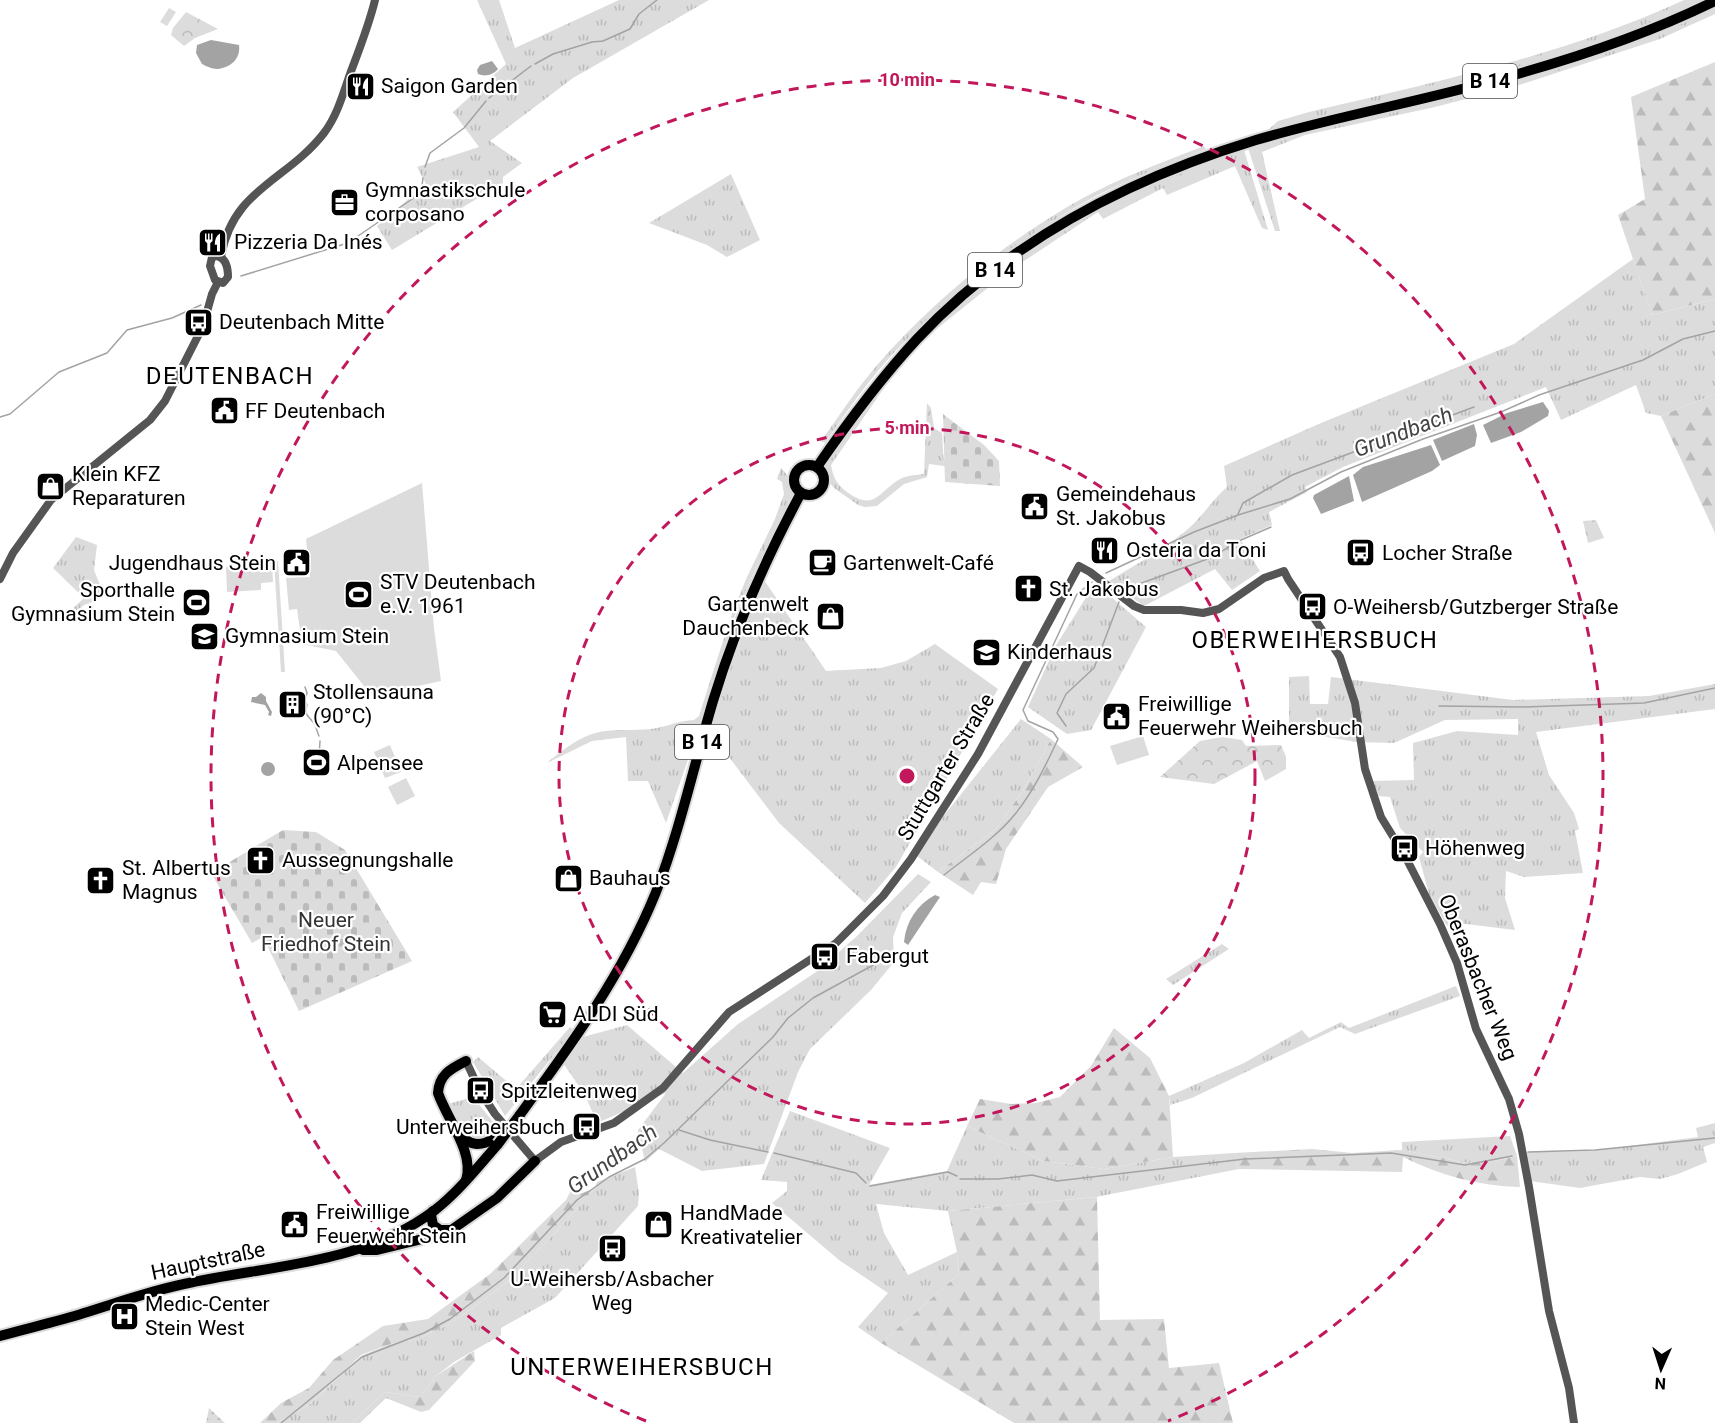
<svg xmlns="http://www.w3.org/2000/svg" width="1715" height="1423" font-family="Roboto,sans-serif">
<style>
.grass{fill:url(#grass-tufts)}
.forest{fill:url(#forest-firs)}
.cemetery{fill:url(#cemetery-stones)}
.park{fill:url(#park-crowns)}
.garden{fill:url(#garden-dots)}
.pitch{fill:#dcdcdc}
.water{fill:#a3a3a3}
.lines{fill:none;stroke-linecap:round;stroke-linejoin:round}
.stream{stroke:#a3a3a3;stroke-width:1.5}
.major-casing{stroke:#dbdbdb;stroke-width:14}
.minor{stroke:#555;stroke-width:8}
.major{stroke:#000;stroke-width:10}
.major-bridge-casing{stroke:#dbdbdb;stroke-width:14;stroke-linecap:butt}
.major-bridge{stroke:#000;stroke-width:10}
.ring{fill:none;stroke:#c2185b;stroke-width:3;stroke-dasharray:10 8}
.labels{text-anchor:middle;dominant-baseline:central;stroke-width:4.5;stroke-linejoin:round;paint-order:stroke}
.shield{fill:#fff;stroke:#4c4c4c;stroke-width:1.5}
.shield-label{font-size:20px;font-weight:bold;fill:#000}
.poi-label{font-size:21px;fill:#000;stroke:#fff;text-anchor:start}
.street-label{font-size:21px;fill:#000;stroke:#fff}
.park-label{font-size:21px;fill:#333;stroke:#fff}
.water-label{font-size:22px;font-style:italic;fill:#444;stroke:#fff}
.quarter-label{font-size:24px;letter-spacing:1.5px;fill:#000;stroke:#fff}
.centre{fill:#c2185b;stroke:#fff;stroke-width:3}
.ring-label{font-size:18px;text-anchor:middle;font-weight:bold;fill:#c2185b;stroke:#fff;stroke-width:4.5;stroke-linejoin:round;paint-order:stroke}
</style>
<defs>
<pattern id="grass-tufts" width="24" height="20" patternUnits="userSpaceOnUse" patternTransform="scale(1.5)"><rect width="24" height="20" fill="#dcdcdc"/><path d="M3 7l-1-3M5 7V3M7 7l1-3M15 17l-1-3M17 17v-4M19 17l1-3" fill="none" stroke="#bbb"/></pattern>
<pattern id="forest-firs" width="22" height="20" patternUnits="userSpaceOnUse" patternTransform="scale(1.5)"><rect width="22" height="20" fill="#dcdcdc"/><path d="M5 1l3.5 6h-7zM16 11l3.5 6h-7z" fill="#bbb"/></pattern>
<pattern id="cemetery-stones" width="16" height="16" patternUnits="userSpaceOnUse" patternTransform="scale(1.5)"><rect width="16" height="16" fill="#dcdcdc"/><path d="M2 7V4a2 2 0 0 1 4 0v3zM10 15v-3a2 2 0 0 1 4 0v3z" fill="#bbb"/></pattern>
<pattern id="park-crowns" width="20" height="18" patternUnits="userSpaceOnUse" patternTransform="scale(1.5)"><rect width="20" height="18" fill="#dcdcdc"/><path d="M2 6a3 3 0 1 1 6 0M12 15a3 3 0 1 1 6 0" fill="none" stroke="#bbb"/></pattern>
<pattern id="garden-dots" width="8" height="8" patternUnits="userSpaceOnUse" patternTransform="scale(1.5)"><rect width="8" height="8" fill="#dcdcdc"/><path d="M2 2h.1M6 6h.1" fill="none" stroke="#bbb" stroke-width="1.8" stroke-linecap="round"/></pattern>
</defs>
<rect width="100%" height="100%" fill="#fff"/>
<!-- grass -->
<g class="grass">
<polygon points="477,0 499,0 515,48 619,0 709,0 573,78 490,141 522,163 503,177 503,183 392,250 377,226 426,184 417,167 479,147 453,112 506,64"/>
<path d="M1684 0H1707C1660 21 1612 41 1563 57 1466 88 1365 109 1266 132L1278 121 1309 112C1436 82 1565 55 1684 0Z"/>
<polygon points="1715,7 1715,14 1660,39 1516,86 1435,107 1305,135 1262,152 1280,231 1275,231 1248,148 1333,123 1626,44"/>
<path d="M1204 146 1206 149C1168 164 1132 178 1096 196 1038 227 986 266 937 311 915 331 892 353 874 376 856 398 841 420 825 443L821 441C840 415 857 388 878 364 936 298 1006 241 1083 198 1122 177 1163 162 1204 146Z"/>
<path d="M1244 150 1268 230 1262 228 1235 166 1167 195 1163 188 1103 219 1098 212 1009 271 934 331 897 369 831 465C833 477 837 485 847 492 875 512 878 492 900 479 907 475 916 475 924 474L927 403 931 408 934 428 942 433 944 466 929 464 927 477 904 484 877 506 865 507 858 505 834 488 824 476 825 463 855 416 922 336 985 282 1069 223 1133 192 1183 171Z"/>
<polygon points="731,174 760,240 727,257 707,245 649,223"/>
<path d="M1633 259 1652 315 1715 299V394L1661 416 1646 413 1636 385 1561 420 1546 387 1343 467 1305 487 1307 492 1269 512 1272 525 1240 539 1260 571 1232 590 1215 569 1144 606 1109 581C1135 565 1166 548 1188 529 1203 516 1212 500 1227 487L1224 466 1321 423 1514 344Z"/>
<path d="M781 468C789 476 794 484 794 496L755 570 735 615 700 725 666 823 648 781H628L626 737 592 741 547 763C564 749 582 734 605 731 622 729 640 731 657 728 672 725 677 721 694 720L699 716 730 619 746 579 775 519 784 494 782 482 777 479Z"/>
<polygon points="76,537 97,545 94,570 102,590 98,600 84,605 75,613 71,610 84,598 53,568"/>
<polygon points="764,580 826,671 881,668 906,661 935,644 998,689 896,867 865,903 779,823 710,732 723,682 737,640"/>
<polygon points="1095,583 1146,627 1091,730 1067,734 1028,707 1055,647"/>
<polygon points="1309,676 1310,704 1328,704 1331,677 1513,700 1649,696 1715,684 1715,709 1536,732 1549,775 1574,813 1579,829 1575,831 1583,873 1524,877 1506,871 1505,898 1515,930 1458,923 1447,926 1429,894 1419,857 1423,852 1400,828 1390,797 1378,796 1372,781 1414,780 1413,743 1457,731 1518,735 1518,719 1445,720 1394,743 1356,742 1289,730 1289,677"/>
<polygon points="1021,719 1051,739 1024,789 996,829 938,872 917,856 942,818"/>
<polygon points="918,874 931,882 902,913 893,937 894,962 871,990 810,1049 798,1072 764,1164 702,1171 659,1149 645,1162 638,1130 666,1093 597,1123 585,1095 563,1063 583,1037 627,1025 683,1073 738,1024 816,972 856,937"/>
<polygon points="1222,944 1229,949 1173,985 1166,979"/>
<polygon points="1456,986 1460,996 1355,1034 1340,1027 1192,1098 1170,1105 1169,1096 1244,1063 1302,1030 1309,1038 1341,1022 1349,1028"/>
<polygon points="570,1027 574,1030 505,1116 473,1062 478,1057 516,1089"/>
<polygon points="473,1097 497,1127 481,1140 465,1134 448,1104"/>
<polygon points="790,1111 890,1148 869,1185 947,1171 967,1126 1043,1161 1104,1169 1173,1157 1234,1153 1239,1169 1096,1197 948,1211 876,1204 884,1233 908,1275 957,1252 959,1274 881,1343 858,1327 888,1293 839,1260 772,1203 787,1191 787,1182 761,1180"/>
<polygon points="1715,1123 1715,1143 1703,1147 1707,1162 1678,1174 1660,1179 1640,1177 1580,1188 1530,1181 1526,1152 1591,1151 1698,1137 1696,1128"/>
<polygon points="1510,1136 1517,1156 1494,1161 1467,1163 1402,1150 1402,1142"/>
<polygon points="635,1167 639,1193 638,1206 555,1298 501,1328 501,1335 454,1362 436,1376 420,1397 385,1392 352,1423 277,1423 310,1404 361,1356 390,1344 417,1339 448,1325 504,1285 556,1232 595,1188 597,1182"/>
</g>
<!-- forest -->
<g class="forest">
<polygon points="1715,62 1715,299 1652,315 1618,215 1645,199 1631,97"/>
<polygon points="1715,394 1715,533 1661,416"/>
<polygon points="1051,739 1083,767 1048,787 1006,849 996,884 981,882 973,895 938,872 996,829 1024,789"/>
<polygon points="1114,1028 1150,1058 1169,1096 1173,1157 1104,1169 1043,1161 967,1126 980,1099 1011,1104 1036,1103 1060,1097 1091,1066"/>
<path d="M1312 1149 1352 1153 1402 1150 1467 1163 1494 1161 1517 1156 1520 1187C1478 1186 1440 1175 1403 1157L1402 1172 1239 1169 1234 1153Z"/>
<polygon points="574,1185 579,1188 580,1194 595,1188 556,1232 504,1285 448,1325 417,1339 390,1344 361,1355 310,1404 277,1423 260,1423 281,1403 309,1388 333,1360 383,1326 428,1319 490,1274 566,1200"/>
<polygon points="1097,1197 1100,1320 1164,1319 1169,1368 1219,1363 1233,1423 1014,1423 881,1343 959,1274 957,1252 948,1211"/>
<polygon points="474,1351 475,1361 429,1410 421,1412 386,1398 360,1423 352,1423 385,1392 420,1397 436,1376"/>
</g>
<!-- cemetery -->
<g class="cemetery">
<polygon points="943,414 984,445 999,461 1000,486 945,482"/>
<polygon points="283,830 316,832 345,850 412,961 299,1011 263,937 252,943 211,873"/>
</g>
<!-- park -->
<g class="park">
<polygon points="186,12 218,29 195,38 184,46 171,35 173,28"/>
<polygon points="1596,520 1604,538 1588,543 1583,521"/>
<polygon points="1222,737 1242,740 1246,746 1281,745 1286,757 1286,769 1265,781 1257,761 1214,784 1160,777 1200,741"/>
</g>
<!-- garden -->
<polygon class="garden" points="209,1408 225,1423 206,1423"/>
<!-- pitch -->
<g class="pitch">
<polygon points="169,8 176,12 167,26 160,22"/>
<polygon points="422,483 434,628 441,681 372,696 336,651 302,644 297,609 289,610 286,578 310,577 306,539"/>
<polygon points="272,561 273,582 261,583 261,590 227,592 226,567 259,564 259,562"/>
<polygon points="274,561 278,561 285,672 281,672"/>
<polygon points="1143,736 1149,755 1117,765 1110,746"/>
<polygon points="390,745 401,772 385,778 374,752"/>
<polygon points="406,778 415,796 397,805 388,787"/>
</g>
<!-- water -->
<g class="water">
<path d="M211 40 239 45C241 59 230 68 217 69 212 69 206 66 202 64L196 53 197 45Z"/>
<path d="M492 61 498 69C493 75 485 77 478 74L477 70 480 65Z"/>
<polygon points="1543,402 1549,411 1548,416 1521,432 1491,443 1483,425 1507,413"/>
<polygon points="1474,424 1477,435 1475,446 1442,461 1433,440"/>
<polygon points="1431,445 1440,465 1432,471 1362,502 1353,475 1363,467"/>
<polygon points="1349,476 1354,501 1321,514 1313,498 1314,495"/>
<polygon points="261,693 266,697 266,701 272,712 271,716 268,715 269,712 265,705 251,702 252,697 256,697"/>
<circle cx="268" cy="769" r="7"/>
<path d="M935 895 940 897 908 945 904 942C906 921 917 905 935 895Z"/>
</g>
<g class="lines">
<!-- stream -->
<g class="stream">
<polyline points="535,64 553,54 592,42 603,41 630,29 639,14 657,0"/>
<polyline points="489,98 531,66"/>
<polyline points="425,167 430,153 464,128 486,101"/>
<polyline points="358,236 421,193 423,178"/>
<polyline points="241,276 351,242"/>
<polyline points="0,417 10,414 59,372 107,353 127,330 172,318 201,305"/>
<polyline points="1238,514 1243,503 1292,475 1474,407"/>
<polyline points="1106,573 1194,532 1238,515 1290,499 1341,472 1423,439 1501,412 1539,395 1643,360 1683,339 1715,331"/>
<polyline points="1131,587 1210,558 1241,540 1271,527"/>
<path d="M305 687 307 693 305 700 307 705C304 716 308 715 313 722 316 725 317 732 319 736"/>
<polyline points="1439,706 1522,707 1644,703 1715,688"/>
<polyline points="1066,726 1057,713 1066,694 1094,668 1119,602"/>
<polyline points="319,756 320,741"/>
<path d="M944 875C968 856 997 837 1016 813 1034 790 1046 765 1058 739L1053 732 1028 721 1023 710 1077 594 1092 582"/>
<polyline points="679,1130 710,1140 768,1152"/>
<polyline points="1528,1152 1595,1150 1715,1138"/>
<polyline points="774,1153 856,1173 866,1183"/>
<polyline points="960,1179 998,1179 1032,1175 1057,1181 1245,1159 1391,1153 1465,1165 1512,1156"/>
<polyline points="870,1186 948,1172 957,1176"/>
<polyline points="281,1423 362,1357 424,1333 450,1319 504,1278 577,1200 609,1177 645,1159 664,1143 773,1037 788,1018 813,998 897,952"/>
</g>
<defs>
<g id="major">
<circle cx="809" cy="480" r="15"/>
<path d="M817 467C848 422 880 379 917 339 1009 241 1128 179 1256 140 1341 115 1429 100 1514 75 1582 56 1652 32 1715 1"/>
<path d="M466 1061C450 1069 439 1075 438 1093 447 1119 475 1153 466 1180"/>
<path d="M519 1116C571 1045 623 974 656 892 680 830 694 765 713 701 735 628 765 560 801 493"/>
<path d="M459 1135C470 1145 480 1147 493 1139"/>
<polyline points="433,1211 431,1215 433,1225 440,1230 449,1230"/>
<polyline points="363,1250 377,1250 447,1233 497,1198 535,1161"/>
<path d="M0 1336C28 1328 56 1322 84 1313 117 1303 150 1291 184 1284 269 1265 363 1265 435 1210 459 1191 478 1167 498 1144"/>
</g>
</defs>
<!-- major casing -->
<use href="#major" class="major-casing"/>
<!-- minor -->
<g class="minor">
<path d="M217 256C226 258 228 268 228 277L223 283 215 280 210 266 212 257Z"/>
<path d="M221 257C232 189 287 181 324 133 337 116 343 94 350 74 359 50 369 25 375 0"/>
<polyline points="0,579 13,553 51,500 150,420 165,401 203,326 212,294 218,282"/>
<polyline points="466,1061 480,1091 495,1114 535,1161 561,1142 614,1123 663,1088 729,1012 836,943 883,896 911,859 978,754 1079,566 1090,572 1134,606 1144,610 1181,610 1203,613 1219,609 1264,578 1284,571 1288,579 1340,657 1355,703 1365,769 1381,817 1405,856 1440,924 1457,963 1476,1029 1509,1099 1519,1134 1529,1187 1549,1311 1569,1388 1574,1423"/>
</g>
<!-- major -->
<use href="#major" class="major"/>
<defs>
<polyline id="major-bridge" points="498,1144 519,1116"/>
</defs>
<!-- major-bridge casing -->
<use href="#major-bridge" class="major-bridge-casing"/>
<!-- major-bridge -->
<use href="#major-bridge" class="major-bridge"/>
</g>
<!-- distance rings -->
<g class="ring">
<circle cx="907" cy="776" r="348"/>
<path d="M646 1421A696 696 0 1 1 1168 1421"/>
</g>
<!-- icons -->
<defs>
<symbol id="restaurant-square" viewBox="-11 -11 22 22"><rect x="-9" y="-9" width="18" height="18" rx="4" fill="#000" stroke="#fff"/><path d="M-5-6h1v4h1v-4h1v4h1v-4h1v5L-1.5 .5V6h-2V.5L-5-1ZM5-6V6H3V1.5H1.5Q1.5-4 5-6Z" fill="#fff"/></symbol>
<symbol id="office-square" viewBox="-11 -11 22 22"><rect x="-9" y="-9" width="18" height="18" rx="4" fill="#000" stroke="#fff"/><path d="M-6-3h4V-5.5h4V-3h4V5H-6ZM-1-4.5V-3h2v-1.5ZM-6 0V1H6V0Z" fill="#fff"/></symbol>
<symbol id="bus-square" viewBox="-11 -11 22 22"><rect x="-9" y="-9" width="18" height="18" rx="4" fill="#000" stroke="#fff"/><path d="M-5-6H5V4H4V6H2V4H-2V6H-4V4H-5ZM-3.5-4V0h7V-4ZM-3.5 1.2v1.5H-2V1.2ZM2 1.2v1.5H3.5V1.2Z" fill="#fff"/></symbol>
<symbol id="civic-square" viewBox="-11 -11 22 22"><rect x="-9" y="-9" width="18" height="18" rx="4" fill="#000" stroke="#fff"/><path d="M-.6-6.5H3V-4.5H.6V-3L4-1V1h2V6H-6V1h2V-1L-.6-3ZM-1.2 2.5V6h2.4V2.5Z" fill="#fff"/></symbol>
<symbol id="shop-square" viewBox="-11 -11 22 22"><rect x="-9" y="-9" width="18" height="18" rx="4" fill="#000" stroke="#fff"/><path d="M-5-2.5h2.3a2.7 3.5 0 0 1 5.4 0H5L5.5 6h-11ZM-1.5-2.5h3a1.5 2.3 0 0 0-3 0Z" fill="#fff"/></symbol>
<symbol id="cafe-square" viewBox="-11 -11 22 22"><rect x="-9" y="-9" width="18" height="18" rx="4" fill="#000" stroke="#fff"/><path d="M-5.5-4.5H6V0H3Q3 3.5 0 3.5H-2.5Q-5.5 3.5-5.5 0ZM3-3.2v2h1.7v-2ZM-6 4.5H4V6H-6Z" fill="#fff"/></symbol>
<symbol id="church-square" viewBox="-11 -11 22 22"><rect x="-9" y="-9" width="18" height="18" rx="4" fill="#000" stroke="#fff"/><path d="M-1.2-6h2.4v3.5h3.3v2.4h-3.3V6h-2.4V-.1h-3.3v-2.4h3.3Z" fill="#fff"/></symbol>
<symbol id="stadium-square" viewBox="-11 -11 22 22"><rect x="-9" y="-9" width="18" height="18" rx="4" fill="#000" stroke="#fff"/><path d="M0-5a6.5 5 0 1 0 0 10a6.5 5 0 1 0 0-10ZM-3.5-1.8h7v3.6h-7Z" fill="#fff"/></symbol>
<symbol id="school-square" viewBox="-11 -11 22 22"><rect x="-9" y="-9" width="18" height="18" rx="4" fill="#000" stroke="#fff"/><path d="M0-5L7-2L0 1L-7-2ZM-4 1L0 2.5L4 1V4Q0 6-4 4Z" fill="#fff"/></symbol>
<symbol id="building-square" viewBox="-11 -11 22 22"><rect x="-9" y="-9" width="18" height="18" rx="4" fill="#000" stroke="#fff"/><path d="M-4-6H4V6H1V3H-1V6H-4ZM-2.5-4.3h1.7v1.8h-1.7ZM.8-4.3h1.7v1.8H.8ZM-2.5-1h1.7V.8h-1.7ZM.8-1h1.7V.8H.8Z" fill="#fff"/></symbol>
<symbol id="supermarket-square" viewBox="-11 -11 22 22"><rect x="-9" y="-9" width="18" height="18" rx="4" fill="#000" stroke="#fff"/><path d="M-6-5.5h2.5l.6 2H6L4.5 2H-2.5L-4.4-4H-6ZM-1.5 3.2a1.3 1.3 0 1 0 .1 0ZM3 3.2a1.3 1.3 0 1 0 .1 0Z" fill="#fff"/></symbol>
<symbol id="hospital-square" viewBox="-11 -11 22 22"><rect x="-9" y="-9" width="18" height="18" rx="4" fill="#000" stroke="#fff"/><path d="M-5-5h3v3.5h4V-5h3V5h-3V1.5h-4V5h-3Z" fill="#fff"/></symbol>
</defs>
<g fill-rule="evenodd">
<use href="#restaurant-square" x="344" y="70" width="33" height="33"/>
<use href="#office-square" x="328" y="186" width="33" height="33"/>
<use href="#restaurant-square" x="196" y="226" width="33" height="33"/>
<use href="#bus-square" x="182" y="306" width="33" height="33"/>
<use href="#civic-square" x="208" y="394" width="33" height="33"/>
<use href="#shop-square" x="34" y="470" width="33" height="33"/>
<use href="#civic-square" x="1018" y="490" width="33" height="33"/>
<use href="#restaurant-square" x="1088" y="534" width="33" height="33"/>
<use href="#bus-square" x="1344" y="536" width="33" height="33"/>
<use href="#civic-square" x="280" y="546" width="33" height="33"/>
<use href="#cafe-square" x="806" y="546" width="33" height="33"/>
<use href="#church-square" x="1012" y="572" width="33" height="33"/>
<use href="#stadium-square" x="342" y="578" width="33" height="33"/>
<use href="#stadium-square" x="180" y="586" width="33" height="33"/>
<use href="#bus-square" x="1296" y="590" width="33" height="33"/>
<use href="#shop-square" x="814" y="600" width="33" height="33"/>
<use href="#school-square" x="188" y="620" width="33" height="33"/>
<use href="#school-square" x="970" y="636" width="33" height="33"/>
<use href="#building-square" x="276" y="688" width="33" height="33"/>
<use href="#civic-square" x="1100" y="700" width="33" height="33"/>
<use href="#stadium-square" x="300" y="746" width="33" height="33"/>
<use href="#bus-square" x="1388" y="832" width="33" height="33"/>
<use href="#church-square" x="244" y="844" width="33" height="33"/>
<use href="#shop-square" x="552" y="862" width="33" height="33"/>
<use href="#church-square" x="84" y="864" width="33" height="33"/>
<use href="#bus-square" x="808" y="940" width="33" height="33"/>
<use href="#supermarket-square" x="536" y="998" width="33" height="33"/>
<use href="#bus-square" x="464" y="1074" width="33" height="33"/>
<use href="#bus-square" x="570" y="1110" width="33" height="33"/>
<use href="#civic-square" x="278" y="1208" width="33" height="33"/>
<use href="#shop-square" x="642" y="1208" width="33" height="33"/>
<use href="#bus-square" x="596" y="1232" width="33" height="33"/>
<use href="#hospital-square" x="108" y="1300" width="33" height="33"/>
</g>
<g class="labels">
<!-- shield labels -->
<g class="shield">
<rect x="1463" y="64" width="54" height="34" rx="4.5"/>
<rect x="968" y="253" width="54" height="34" rx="4.5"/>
<rect x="675" y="725" width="54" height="34" rx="4.5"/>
</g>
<g class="shield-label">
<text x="1490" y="81">B 14</text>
<text x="995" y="270">B 14</text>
<text x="702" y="742">B 14</text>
</g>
<!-- poi labels -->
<g class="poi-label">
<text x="381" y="86">Saigon Garden</text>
<text x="365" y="190">Gymnastikschule<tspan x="365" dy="24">corposano</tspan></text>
<text x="234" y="242">Pizzeria Da Inés</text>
<text x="219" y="322">Deutenbach Mitte</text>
<text x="245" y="411">FF Deutenbach</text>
<text x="72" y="474">Klein KFZ<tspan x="72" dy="24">Reparaturen</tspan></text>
<text x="1056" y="494">Gemeindehaus<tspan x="1056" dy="24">St. Jakobus</tspan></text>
<text x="1126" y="550">Osteria da Toni</text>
<text x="1382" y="553">Locher Straße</text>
<text x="276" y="563" text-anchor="end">Jugendhaus Stein</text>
<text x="843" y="563">Gartenwelt-Café</text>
<text x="380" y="582">STV Deutenbach<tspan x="380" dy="24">e.V. 1961</tspan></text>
<text x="1049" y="589">St. Jakobus</text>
<text x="175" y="590" text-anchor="end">Sporthalle<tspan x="175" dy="24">Gymnasium Stein</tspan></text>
<text x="809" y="604" text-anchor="end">Gartenwelt<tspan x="809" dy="24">Dauchenbeck</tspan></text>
<text x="1333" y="607">O-Weihersb/Gutzberger Straße</text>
<text x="225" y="636">Gymnasium Stein</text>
<text x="1007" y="652">Kinderhaus</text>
<text x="313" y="692">Stollensauna<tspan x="313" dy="24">(90°C)</tspan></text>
<text x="1138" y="704">Freiwillige<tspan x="1138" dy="24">Feuerwehr Weihersbuch</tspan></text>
<text x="337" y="763">Alpensee</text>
<text x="1425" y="848">Höhenweg</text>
<text x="282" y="860">Aussegnungshalle</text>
<text x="122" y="868">St. Albertus<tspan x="122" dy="24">Magnus</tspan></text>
<text x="589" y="878">Bauhaus</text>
<text x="846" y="956">Fabergut</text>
<text x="573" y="1014">ALDI Süd</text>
<text x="501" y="1091">Spitzleitenweg</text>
<text x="565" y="1127" text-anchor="end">Unterweihersbuch</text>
<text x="316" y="1212">Freiwillige<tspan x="316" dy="24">Feuerwehr Stein</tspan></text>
<text x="680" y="1213">HandMade<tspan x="680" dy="24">Kreativatelier</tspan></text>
<text x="612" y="1279" text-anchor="middle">U-Weihersb/Asbacher<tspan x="612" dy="24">Weg</tspan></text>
<text x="145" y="1304">Medic-Center<tspan x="145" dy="24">Stein West</tspan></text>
</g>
<!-- street labels -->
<g class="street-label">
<text transform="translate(946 767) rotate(-59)">Stuttgarter Straße</text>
<text transform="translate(1478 977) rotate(68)">Oberasbacher Weg</text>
<text transform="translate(208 1261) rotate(-12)">Hauptstraße</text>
</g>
<!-- park labels -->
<g class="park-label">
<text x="326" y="920">Neuer<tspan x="326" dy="24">Friedhof Stein</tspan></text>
</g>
<!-- water labels -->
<g class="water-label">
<text transform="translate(1403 432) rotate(-21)">Grundbach</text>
<text transform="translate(612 1159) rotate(-35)">Grundbach</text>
</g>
<!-- quarter labels -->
<g class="quarter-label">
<text x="230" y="376">DEUTENBACH</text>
<text x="1315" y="640">OBERWEIHERSBUCH</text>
<text x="642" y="1367">UNTERWEIHERSBUCH</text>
</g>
</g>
<circle cx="907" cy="776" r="9" class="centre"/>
<g class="ring-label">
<text x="907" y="86">10 min</text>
<text x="907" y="434">5 min</text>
</g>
<!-- north arrow -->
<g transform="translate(1661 1369) rotate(183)" stroke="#ffffff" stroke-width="4.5" paint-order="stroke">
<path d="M0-4.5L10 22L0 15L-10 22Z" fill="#000000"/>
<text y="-9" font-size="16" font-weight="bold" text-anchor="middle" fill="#000000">N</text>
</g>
</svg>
